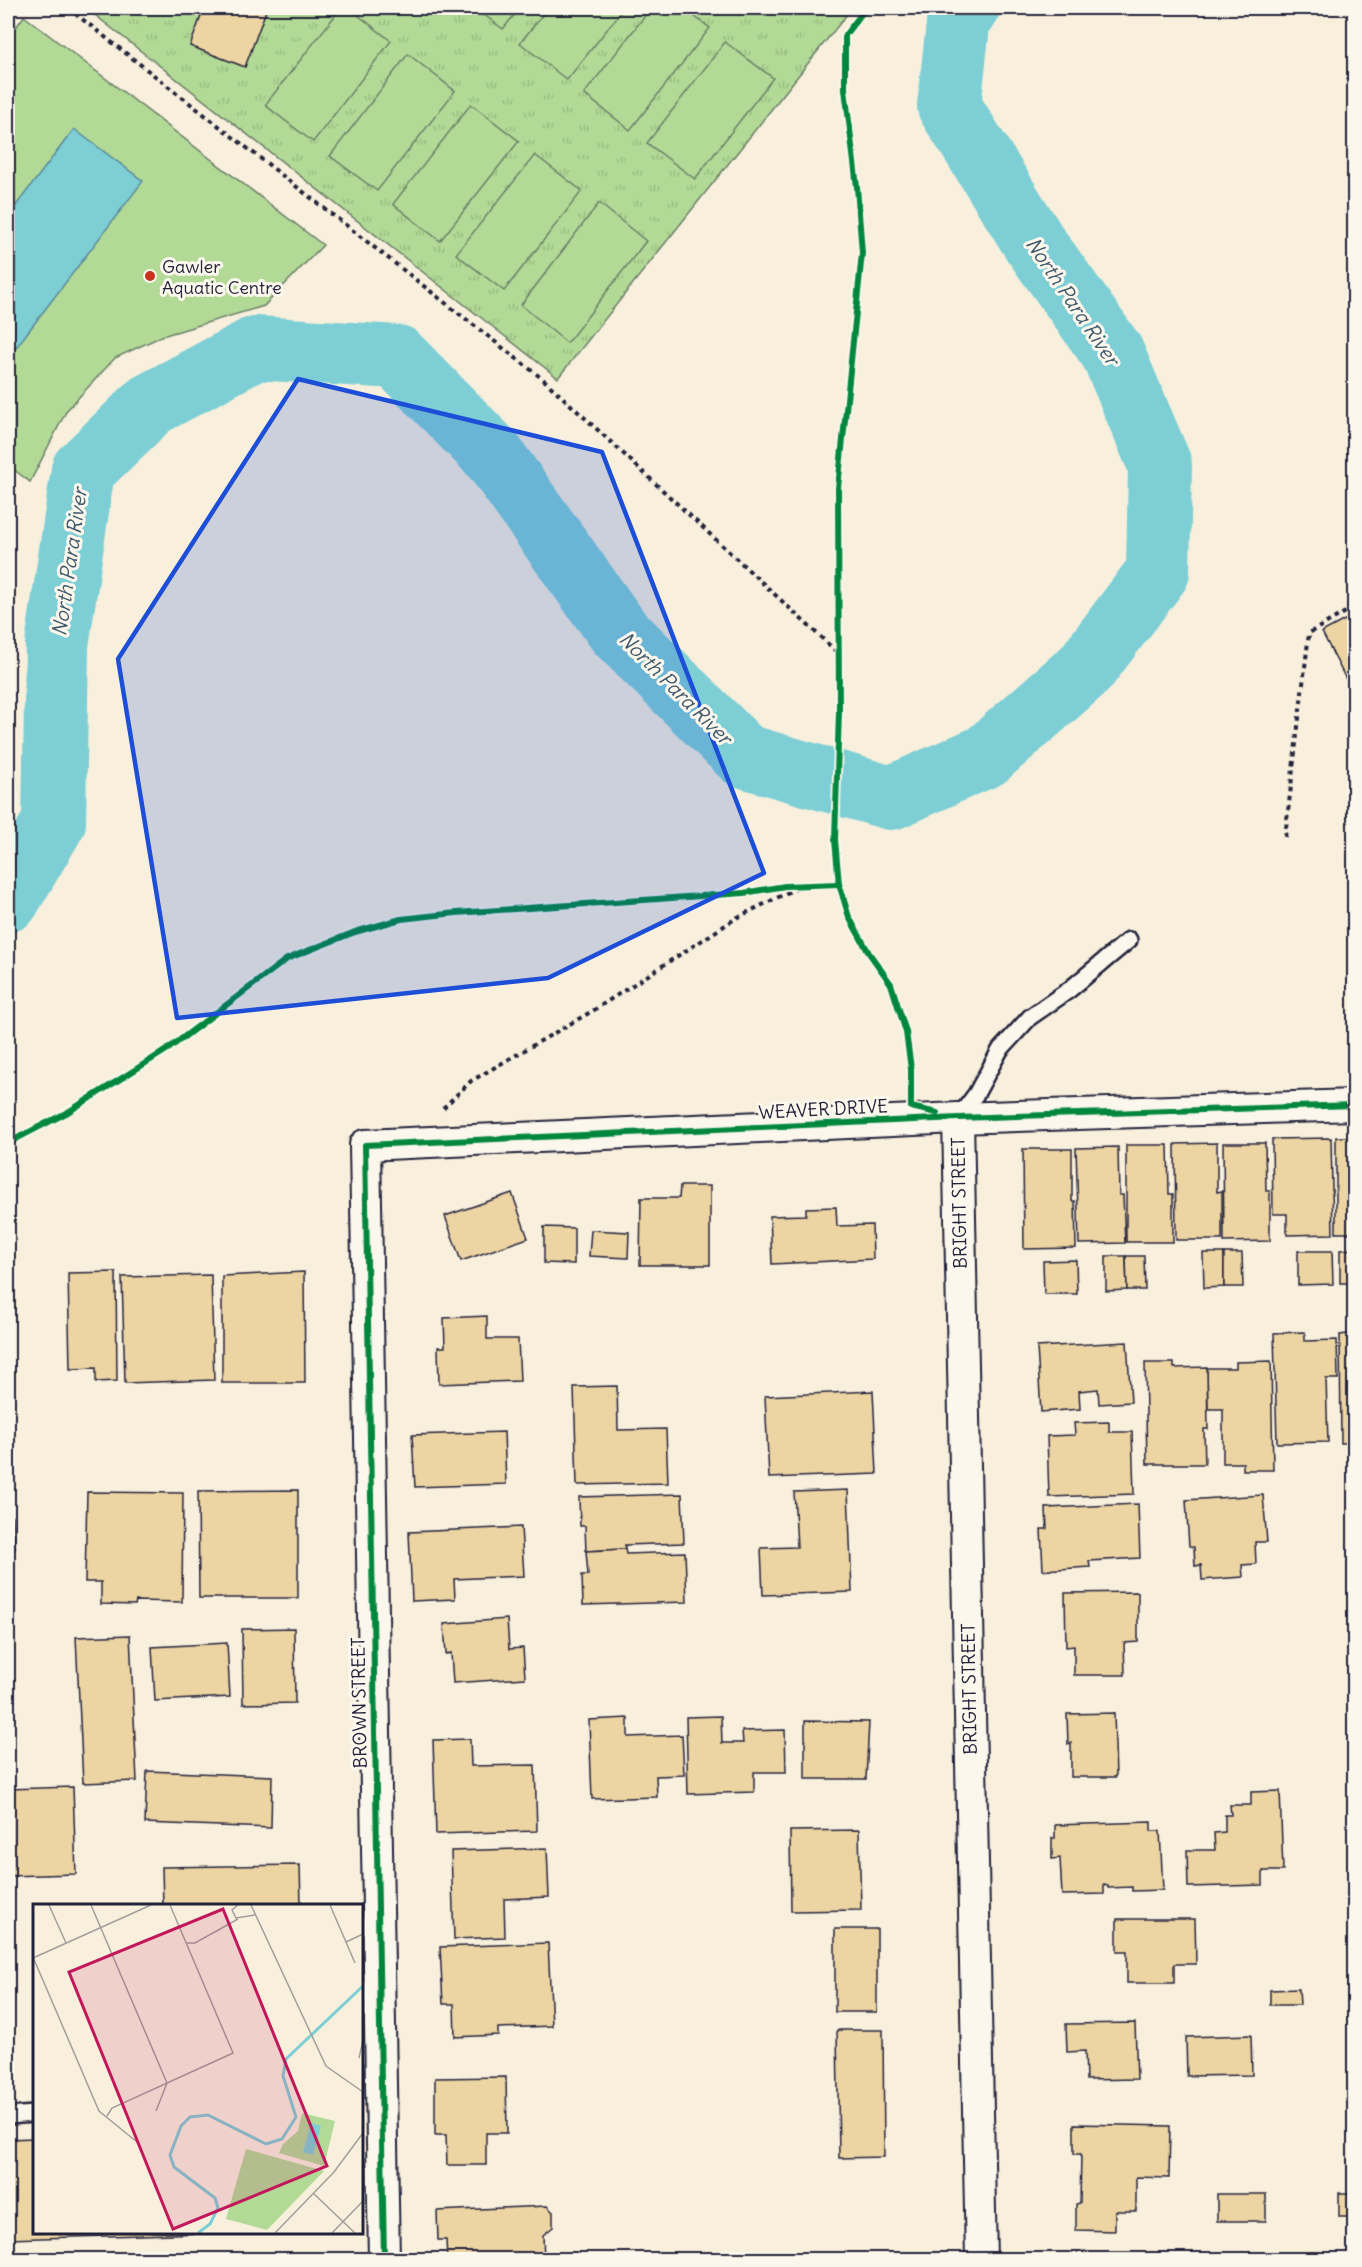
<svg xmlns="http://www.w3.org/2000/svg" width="1362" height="2267" font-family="Delius,sans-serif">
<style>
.park{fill:url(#park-tufts);stroke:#6a7e68;stroke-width:1.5}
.garden{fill:#b2da96;stroke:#6a7e68;stroke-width:1.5}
.water{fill:#7dced5;stroke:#598997;stroke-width:1.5}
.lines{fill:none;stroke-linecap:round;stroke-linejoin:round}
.river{stroke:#7dced5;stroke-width:64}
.building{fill:#edd4a3;stroke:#22223b;stroke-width:1.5}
.lane-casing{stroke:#22223b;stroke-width:20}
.street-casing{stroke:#22223b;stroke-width:34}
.path{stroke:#22223b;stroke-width:4;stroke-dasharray:4.5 4.5;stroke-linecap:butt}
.lane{stroke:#fbf7ec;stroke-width:15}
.street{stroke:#fbf7ec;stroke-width:30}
.cycleway-casing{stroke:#fbf7ec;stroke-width:10}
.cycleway{stroke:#00873e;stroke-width:6}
.marked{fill:#1d4ed8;fill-opacity:0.2;stroke:#1d4ed8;stroke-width:4.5;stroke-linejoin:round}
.poi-dot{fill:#c8321e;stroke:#fbf7ec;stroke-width:2}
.labels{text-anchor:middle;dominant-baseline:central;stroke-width:6;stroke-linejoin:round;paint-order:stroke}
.poi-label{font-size:18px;fill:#22223b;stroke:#fbf7ec;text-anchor:start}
.street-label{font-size:18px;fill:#22223b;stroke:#fbf7ec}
.water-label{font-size:20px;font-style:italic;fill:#3d5669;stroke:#fbf7ec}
.inset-river{fill:none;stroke:#7dced5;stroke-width:3}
.inset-road{fill:none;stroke:#a29e9c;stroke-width:1.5}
.view{fill:#c2185b;fill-opacity:0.15;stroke:#c2185b;stroke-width:3}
.inset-edge{fill:none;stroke:#22223b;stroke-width:3}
</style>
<defs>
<pattern id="park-tufts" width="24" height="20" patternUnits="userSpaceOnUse" patternTransform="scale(1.5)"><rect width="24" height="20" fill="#b2da96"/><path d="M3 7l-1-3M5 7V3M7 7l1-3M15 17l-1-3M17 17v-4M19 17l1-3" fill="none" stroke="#99bb82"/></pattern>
</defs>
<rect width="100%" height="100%" fill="#f8f0dd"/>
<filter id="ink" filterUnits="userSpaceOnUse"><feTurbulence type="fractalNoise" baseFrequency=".0167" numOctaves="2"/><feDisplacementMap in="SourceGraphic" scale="12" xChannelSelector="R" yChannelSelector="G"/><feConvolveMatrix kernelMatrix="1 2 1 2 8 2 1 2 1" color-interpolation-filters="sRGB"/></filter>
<g filter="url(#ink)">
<!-- park -->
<polygon class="park" points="86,8 852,8 558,378"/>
<!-- garden -->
<g class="garden">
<polygon points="341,8 349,8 391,41 313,142 265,105"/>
<polygon points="475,8 520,8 503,29"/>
<polygon points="548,8 624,8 567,80 520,43"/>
<polygon points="651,8 683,8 710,28 630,130 584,94"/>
<polygon points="24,16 323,245 264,306 162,336 115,358 67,410 30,482 8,465 8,38"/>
<polygon points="725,42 773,78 695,179 647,143"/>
<polygon points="408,54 455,91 377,191 330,156"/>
<polygon points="471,104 519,141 440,241 393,204"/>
<polygon points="535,155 582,191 504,291 456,254"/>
<polygon points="599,203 646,241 567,343 521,305"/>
</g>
<!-- water -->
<polygon class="water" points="74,129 143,181 8,358 8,216"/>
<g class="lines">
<!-- river -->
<polyline class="river" points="8,900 54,822 57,645 83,470 150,405 256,348 397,357 492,454 619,632 744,756 891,798 986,756 1085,669 1158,572 1160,465 1112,352 1035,244 949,106 959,16 968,8"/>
</g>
<!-- building -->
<g class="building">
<polygon points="204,8 267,8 245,67 190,46"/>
<polygon points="1354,615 1354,695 1322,632"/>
<rect x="1336" y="1137" width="18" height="96"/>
<polygon points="1331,1138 1333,1234 1287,1235 1287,1214 1273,1214 1272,1139"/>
<polygon points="1217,1143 1217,1192 1222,1191 1222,1240 1176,1240 1175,1144"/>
<polygon points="1223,1143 1265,1143 1266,1191 1270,1191 1270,1241 1224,1242"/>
<polygon points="1126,1145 1168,1145 1169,1194 1173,1194 1173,1242 1126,1242"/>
<polygon points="1118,1147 1119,1195 1123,1195 1125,1243 1079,1244 1076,1148"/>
<polygon points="1023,1149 1072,1149 1072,1201 1075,1201 1076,1248 1024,1249"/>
<polygon points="680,1186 710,1186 710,1265 640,1265 641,1198 679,1198"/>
<polygon points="512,1193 528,1238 461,1261 445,1216"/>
<polygon points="836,1207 837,1226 872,1225 873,1259 772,1264 770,1216 806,1215 806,1208"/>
<polygon points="544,1227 574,1228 574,1264 544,1263"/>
<polygon points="591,1230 629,1232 628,1258 589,1256"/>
<polygon points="1354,1249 1354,1283 1340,1283 1340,1250"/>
<polygon points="1298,1251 1332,1251 1333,1284 1298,1285"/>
<polygon points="1203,1253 1224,1253 1224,1287 1204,1288"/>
<polygon points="1224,1253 1242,1253 1243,1287 1224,1287"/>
<polygon points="1106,1256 1126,1256 1127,1290 1106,1291"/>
<polygon points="1126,1256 1144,1256 1145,1290 1127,1290"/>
<polygon points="1076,1260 1077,1294 1044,1294 1043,1261"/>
<polygon points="116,1272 117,1381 96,1382 96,1368 70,1369 68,1273"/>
<polygon points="304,1272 305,1383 222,1383 222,1276"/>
<polygon points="211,1275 214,1380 125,1383 122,1277"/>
<polygon points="487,1316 487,1339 518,1339 520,1381 439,1384 438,1347 445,1347 444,1318"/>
<polygon points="1305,1332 1305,1341 1337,1340 1338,1379 1326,1379 1328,1442 1277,1443 1274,1333"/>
<polygon points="1354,1333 1354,1443 1341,1443 1340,1335"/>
<polygon points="1127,1342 1131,1402 1099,1404 1098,1389 1079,1391 1080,1409 1041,1412 1037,1347"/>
<polygon points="1271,1361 1273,1470 1243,1470 1243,1463 1223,1463 1223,1409 1208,1409 1207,1368 1236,1368 1236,1362"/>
<polygon points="1145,1363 1174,1363 1174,1368 1207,1367 1208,1429 1204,1429 1205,1464 1147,1464"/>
<polygon points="617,1386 618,1430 666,1429 668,1483 577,1485 574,1387"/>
<polygon points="873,1391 877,1474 769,1478 765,1396"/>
<polygon points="1109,1422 1109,1432 1132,1432 1134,1494 1049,1497 1047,1436 1075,1435 1074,1423"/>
<polygon points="504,1432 506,1484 415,1487 412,1435"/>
<polygon points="298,1490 298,1598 199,1598 198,1491"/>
<polygon points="848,1490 852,1592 763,1595 761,1548 797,1547 794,1492"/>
<polygon points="87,1492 183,1493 182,1602 136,1601 135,1605 101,1604 101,1582 85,1582"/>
<polygon points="682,1494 684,1543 625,1545 625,1549 586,1551 585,1526 580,1526 579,1497"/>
<polygon points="1263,1495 1267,1542 1255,1542 1256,1564 1242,1565 1243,1577 1202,1580 1201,1565 1195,1566 1194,1547 1189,1546 1186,1500"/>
<polygon points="1138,1504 1140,1558 1089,1561 1090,1567 1043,1570 1041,1529 1047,1529 1046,1508"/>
<polygon points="13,1516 15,1549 8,1550 8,1517"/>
<polygon points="521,1527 524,1576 454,1579 455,1599 412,1601 409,1532"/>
<polygon points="625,1549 626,1554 685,1552 687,1602 583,1605 582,1575 588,1575 586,1551"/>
<polygon points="1138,1592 1138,1642 1124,1643 1125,1675 1074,1675 1074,1646 1066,1647 1065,1593"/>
<polygon points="507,1619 509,1649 523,1648 525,1678 453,1683 451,1653 446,1654 444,1624"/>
<polygon points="294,1628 295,1703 243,1704 242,1629"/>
<polygon points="130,1635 137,1781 83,1783 76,1637"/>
<polygon points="227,1643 230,1697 155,1701 152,1647"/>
<polygon points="1114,1713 1116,1777 1071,1777 1071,1743 1068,1744 1067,1714"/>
<polygon points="721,1716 722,1743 743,1743 742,1731 785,1730 786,1772 754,1772 754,1792 688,1794 686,1717"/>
<polygon points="628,1718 628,1737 682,1735 684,1775 656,1776 657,1797 592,1799 589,1720"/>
<polygon points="805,1721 869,1722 866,1779 805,1779"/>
<polygon points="470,1739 471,1766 535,1765 537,1831 436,1834 433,1740"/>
<polygon points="147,1771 272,1776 271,1828 145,1823"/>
<polygon points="73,1787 76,1874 8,1876 8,1789"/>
<polygon points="1280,1791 1283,1871 1263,1871 1263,1885 1188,1887 1187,1850 1215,1850 1214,1833 1225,1832 1225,1815 1231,1815 1230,1805 1251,1805 1251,1792"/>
<polygon points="1151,1822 1151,1831 1160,1831 1163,1890 1132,1891 1132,1887 1108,1888 1108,1886 1104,1885 1104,1894 1062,1895 1060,1858 1052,1859 1052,1838 1055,1838 1055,1825"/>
<polygon points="859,1830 861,1910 791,1911 790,1831"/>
<polygon points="547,1848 549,1897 504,1899 505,1937 454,1939 451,1851"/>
<polygon points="300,1865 301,1906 163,1906 162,1867"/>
<polygon points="1117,1919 1195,1919 1196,1964 1174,1964 1174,1983 1127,1983 1127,1951 1117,1951"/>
<rect x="835" y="1929" width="42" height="83"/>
<polygon points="548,1943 552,2026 498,2028 498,2035 455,2037 454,2004 443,2004 440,1947"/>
<polygon points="1299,1989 1300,2005 1270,2005 1270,1990"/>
<polygon points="1135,2023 1137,2079 1086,2080 1085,2051 1067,2052 1066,2024"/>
<polygon points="837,2030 883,2030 884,2157 839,2158"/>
<polygon points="1251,2035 1252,2075 1187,2076 1186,2037"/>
<polygon points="506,2077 507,2133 486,2133 486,2165 447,2165 446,2135 435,2135 435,2078"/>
<polygon points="1074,2124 1170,2126 1169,2178 1136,2177 1136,2211 1115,2211 1115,2231 1076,2230 1076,2204 1080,2203 1081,2154 1074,2154"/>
<polygon points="34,2138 34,2232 241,2232 8,2239 8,2139"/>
<rect x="1339" y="2193" width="15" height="24"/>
<rect x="1217" y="2194" width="49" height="27"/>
<polygon points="547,2206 553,2212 553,2227 543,2235 544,2260 447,2260 446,2240 438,2240 437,2211"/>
</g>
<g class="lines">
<defs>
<g id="lane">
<polyline points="958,1118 976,1094 1000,1050 1030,1017 1069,990 1129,940"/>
<polyline points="8,2116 34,2114"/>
</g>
<g id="street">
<polyline points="958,1118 981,2260"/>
<polyline points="384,2260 365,1145 958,1118 1354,1105"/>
</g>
</defs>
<!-- lane casing -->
<use href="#lane" class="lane-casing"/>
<!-- street casing -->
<use href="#street" class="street-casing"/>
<!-- path -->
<g class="path">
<polyline points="68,8 544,380 840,655"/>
<polyline points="1285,837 1309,633 1354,607"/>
<polyline points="443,1108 471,1081 594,1010 738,917 803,885"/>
</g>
<!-- lane -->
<use href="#lane" class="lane"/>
<!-- street -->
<use href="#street" class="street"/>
<defs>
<g id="cycleway">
<polyline points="866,8 845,35 845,89 857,187 862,253 838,488 839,711 835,840 839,884 849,917 869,953 891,984 906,1032 911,1069 911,1107 937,1113"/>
<polyline points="8,1143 68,1112 168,1049 287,959 355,932 401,919 456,913 744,893 785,886 839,884"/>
<polyline points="384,2260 365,1145 958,1118 1354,1105"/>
</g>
</defs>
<!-- cycleway casing -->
<use href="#cycleway" class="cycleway-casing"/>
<!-- cycleway -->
<use href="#cycleway" class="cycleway"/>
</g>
</g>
<!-- marked area -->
<path class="marked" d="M298 379 602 452 764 873 548 978 177 1018 118 659Z"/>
<!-- markers -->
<circle class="poi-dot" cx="150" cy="276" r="6"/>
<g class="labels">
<!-- poi labels -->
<g class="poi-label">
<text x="162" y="266">Gawler<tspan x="162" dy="21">Aquatic Centre</tspan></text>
</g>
<!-- street labels -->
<g class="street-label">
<text transform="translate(823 1109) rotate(-3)">WEAVER DRIVE</text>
<text transform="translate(959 1203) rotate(-91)">BRIGHT STREET</text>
<text transform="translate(969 1689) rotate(-91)">BRIGHT STREET</text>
<text transform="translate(359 1703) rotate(-91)">BROWN STREET</text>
</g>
<!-- water labels -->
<g class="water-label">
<text transform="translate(1073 301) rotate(56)">North Para River</text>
<text transform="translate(69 562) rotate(-82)">North Para River</text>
<text transform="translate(676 688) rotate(45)">North Para River</text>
</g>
</g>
<!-- overview -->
<g transform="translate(33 1904)">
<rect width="330" height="330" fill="#f8f0dd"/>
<path d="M213 245 291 267 234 326 193 315Z" fill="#b2da96"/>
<path d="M269 209 302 217 291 262 246 249 250 240 265 227Z" fill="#b2da96"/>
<path d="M278 219 288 222 280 251 270 248Z" fill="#7dced5"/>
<path class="inset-river" d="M165 329 177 320 185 304 182 294 141 263 137 251 148 222 157 213 175 211 233 240 249 235 263 213 250 172 253 155 330 82"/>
<path class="inset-road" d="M16 1 33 39M58 1 134 179 123 207M205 1 199 6 203 14 222 11M218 1 293 162 330 188M297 1 322 59M313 38 330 30M153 39H162L205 15M0 53 66 207 104 238M0 54 118 1M326 154 330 136M74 212 79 204 200 149 137 1M280 289 322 329M242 329 301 268 330 229M299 329 330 297"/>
<path class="view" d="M190 5 294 262 140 325 36 68Z"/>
<rect width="330" height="330" class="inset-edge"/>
</g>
<!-- margin -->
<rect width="1362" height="2267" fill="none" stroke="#fbf7ec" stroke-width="30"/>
<rect x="15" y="15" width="1332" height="2237" fill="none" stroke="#22223b" stroke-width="2" filter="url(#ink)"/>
</svg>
